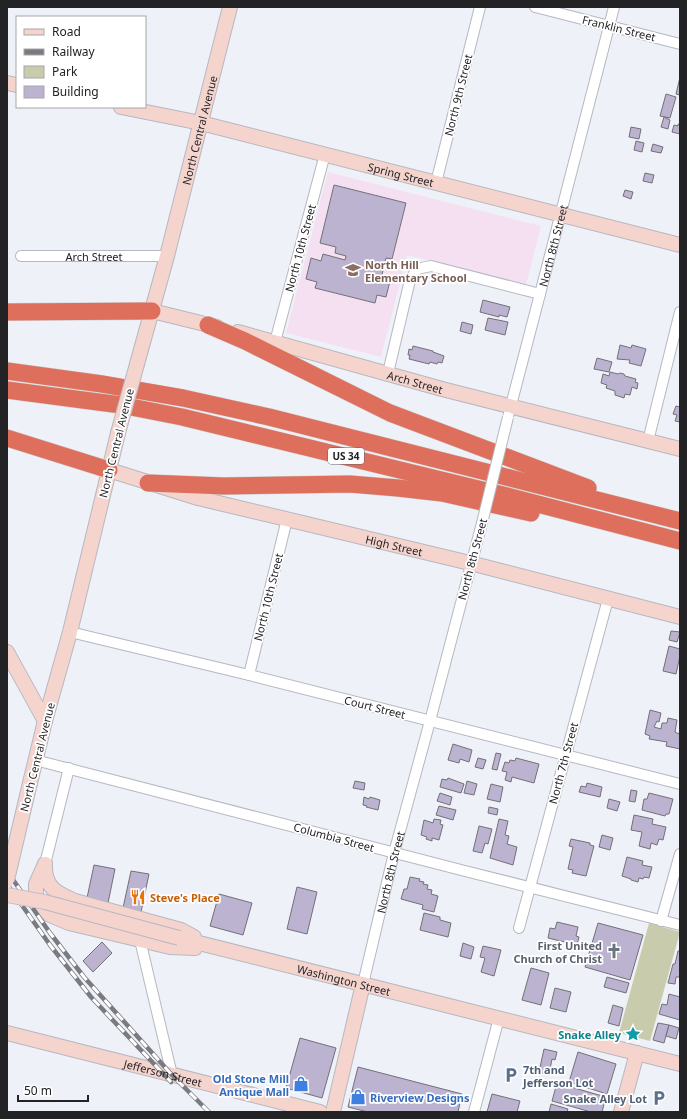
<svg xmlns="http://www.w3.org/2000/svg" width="687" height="1119" font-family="'Noto Sans',sans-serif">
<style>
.education{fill:#f4e0f0}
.green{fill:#c9cbad}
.building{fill:#bcb3d0;stroke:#727077}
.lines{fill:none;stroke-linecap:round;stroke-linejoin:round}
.street-casing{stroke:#b6b8c0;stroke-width:12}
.secondary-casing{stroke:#b6b8c0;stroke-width:16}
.highway-casing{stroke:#cfcfcf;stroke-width:18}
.street{stroke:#fff;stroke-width:10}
.secondary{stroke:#f5d4ce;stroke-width:14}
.highway{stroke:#dd6f5c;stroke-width:17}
.rail-casing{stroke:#7a7b80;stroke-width:4.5}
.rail{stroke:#fff;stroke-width:3;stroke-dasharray:9;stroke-linecap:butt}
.street-bridge-casing{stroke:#b6b8c0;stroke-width:12;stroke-linecap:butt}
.secondary-bridge-casing{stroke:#b6b8c0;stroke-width:16;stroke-linecap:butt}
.street-bridge{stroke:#fff;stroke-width:10}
.secondary-bridge{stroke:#f5d4ce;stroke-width:14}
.labels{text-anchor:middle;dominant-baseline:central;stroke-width:3.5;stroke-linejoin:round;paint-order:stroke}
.shield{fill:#fff;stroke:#656567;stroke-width:1}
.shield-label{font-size:10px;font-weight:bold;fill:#232326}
.street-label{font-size:11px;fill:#232326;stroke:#fff}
.education-label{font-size:11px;font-weight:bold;fill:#785e54;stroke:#fff;text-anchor:start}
.food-label{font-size:11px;font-weight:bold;fill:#c56008;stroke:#fff;text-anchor:start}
.worship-label{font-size:11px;font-weight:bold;fill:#5b616d;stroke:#fff;text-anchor:end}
.culture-label{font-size:11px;font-weight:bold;fill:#0d838f;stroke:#fff;text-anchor:end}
.service-label{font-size:11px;font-weight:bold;fill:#4e5e75;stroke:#fff;text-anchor:start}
.shop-label{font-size:11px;font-weight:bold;fill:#366cbe;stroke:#fff;text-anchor:end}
</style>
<rect width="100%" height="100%" fill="#eff1f9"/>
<!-- education -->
<polygon class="education" points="328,172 541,226 526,285 407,255 381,357 286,333"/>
<!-- green -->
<polygon class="green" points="649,923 680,932 650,1041 619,1033"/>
<!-- building -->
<g class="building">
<polygon points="680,77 680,95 676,94"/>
<polygon points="666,94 676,97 670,118 660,116"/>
<polygon points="664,117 670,120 668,129 661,127"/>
<polygon points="678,124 680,125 680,134 672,132 674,125 678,126"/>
<polygon points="631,127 641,129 639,139 629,137"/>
<polygon points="636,141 644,143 642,152 634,150"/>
<polygon points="653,144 663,147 661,153 651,151"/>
<polygon points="645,173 654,175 652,183 643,181"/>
<polygon points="334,185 406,203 392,259 386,258 381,279 390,281 386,297 377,295 375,303 315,288 317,282 306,279 311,258 321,261 323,254 345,260 346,256 335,253 336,247 320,243"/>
<polygon points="625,190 633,192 631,199 623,196"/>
<polygon points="483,300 510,307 507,317 499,315 499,317 480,312"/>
<polygon points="488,318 508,322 505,335 485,330"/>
<polygon points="462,322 473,325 471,334 460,331"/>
<polygon points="620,345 631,348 632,345 646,349 641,366 629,363 630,360 617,359"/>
<polygon points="413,346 433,351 433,352 444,356 442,363 438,362 437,364 430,362 429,364 409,359 410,355 408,355 409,349 412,350"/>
<polygon points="597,358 612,362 609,372 594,369"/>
<polygon points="610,372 618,374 620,373 624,374 625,376 636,379 635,382 638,383 637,389 632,387 630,395 625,394 624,398 615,395 615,391 606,388 607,385 601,383 603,374 609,376"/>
<polygon points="676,406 680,407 680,422 675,421 677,415 673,414"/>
<polygon points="671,631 680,632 677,642 669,640"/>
<polygon points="669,646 680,649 680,656 676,674 663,671"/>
<polygon points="650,710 661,713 659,722 657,721 654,727 661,729 662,723 667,723 668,718 677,720 675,732 679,734 680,729 680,749 666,746 667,742 649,739 650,736 645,734"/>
<polygon points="453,744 472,750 469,762 460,759 459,763 448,760"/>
<polygon points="496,753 501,754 497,770 492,769"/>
<polygon points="478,758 486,760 483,769 475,767"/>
<polygon points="516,758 539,764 534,783 512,777 511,782 505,780 507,772 502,771 505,762 509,763 510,760 515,761"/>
<polygon points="448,778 464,784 461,793 440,787 442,779 447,780"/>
<polygon points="355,781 365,783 364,790 353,788"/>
<polygon points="467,781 477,784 474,795 464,793"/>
<polygon points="587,783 602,787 600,797 579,792 581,786 586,787"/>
<polygon points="491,784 503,787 500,802 487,799"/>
<polygon points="631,790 637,791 635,802 629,801"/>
<polygon points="440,793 452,797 450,805 437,801"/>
<polygon points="649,793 673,799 669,814 666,814 665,816 642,810 644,799 647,799"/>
<polygon points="364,797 369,799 370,797 380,800 378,810 366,807 367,806 363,805"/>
<polygon points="609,799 620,802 617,811 607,808"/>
<polygon points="439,806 456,810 453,820 436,815"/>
<polygon points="489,807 498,809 497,815 488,813"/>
<polygon points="634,815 653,819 652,824 666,827 663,840 659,839 657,845 651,843 650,849 639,846 642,832 631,830"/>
<polygon points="434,819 441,820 440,824 443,825 439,840 432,838 432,841 426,839 427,837 421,835 424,820 433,823"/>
<polygon points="499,819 508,821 505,835 509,836 507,844 517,847 513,865 490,858"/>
<polygon points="479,826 492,829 488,844 485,843 482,853 473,851"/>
<polygon points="602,835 613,838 610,850 599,847"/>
<polygon points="571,839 590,843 590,845 594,846 586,876 572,873 573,870 568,869 573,847 569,846"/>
<polygon points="627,857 643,861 642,865 652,867 649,878 644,877 643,879 639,878 638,882 631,880 631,879 622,876"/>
<polygon points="94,865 115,869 108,903 87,898"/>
<polygon points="131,871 149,874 141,912 123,908"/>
<polygon points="410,877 420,879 419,881 424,882 423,884 428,885 427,889 432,890 431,894 438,896 434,912 422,909 423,905 401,899 404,889 407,889"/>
<polygon points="297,887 317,892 307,934 287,929"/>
<polygon points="219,894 252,903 243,935 210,926"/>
<polygon points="424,913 440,917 440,920 451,923 448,937 420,930"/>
<polygon points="557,922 578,927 576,936 579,937 577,945 548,938 550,928 555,929"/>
<polygon points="598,923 643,935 630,980 585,967"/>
<polygon points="102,942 112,953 93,972 83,961"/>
<polygon points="463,943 474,947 471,959 460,956"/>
<polygon points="483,946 501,950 494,976 481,972 485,958 480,957"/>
<polygon points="678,951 680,951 680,977 676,977 675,984 668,983 673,964 675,964"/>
<polygon points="531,968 549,973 541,1005 522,1000"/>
<polygon points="607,977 629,983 626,993 604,987"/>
<polygon points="555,988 571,992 566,1012 550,1008"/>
<polygon points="669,994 680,997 680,1020 659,1014 662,1004 667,1005"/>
<polygon points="613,1005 623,1008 619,1026 608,1023"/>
<polygon points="658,1023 669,1025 664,1043 653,1040"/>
<polygon points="669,1025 679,1028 676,1039 666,1036"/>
<polygon points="300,1038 336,1048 322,1098 286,1088"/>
<polygon points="544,1049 557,1052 555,1060 552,1059 549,1075 539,1072"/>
<polygon points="578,1052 616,1064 607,1094 569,1082"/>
<polygon points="358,1067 462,1094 458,1112 368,1112 348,1107"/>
<polygon points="557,1083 606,1097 602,1112 591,1112 552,1101"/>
<polygon points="492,1094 520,1101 517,1112 487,1112"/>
<polygon points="551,1104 568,1109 567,1112 549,1112"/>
</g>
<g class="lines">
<defs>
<g id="street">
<polyline points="535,7 680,44"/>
<polyline points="436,183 480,7"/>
<path id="s1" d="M21 256H167"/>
<polyline points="275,342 325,154"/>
<polyline points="388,373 410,280 417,269 431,266 540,294"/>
<path id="s2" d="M509 413 540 294 614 7"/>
<polyline points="648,441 680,312"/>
<polyline points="70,632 249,675 680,784"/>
<polyline points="249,675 287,519"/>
<polyline points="35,760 465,871 680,925"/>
<polyline points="45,864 69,768"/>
<polyline points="661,921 680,854"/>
<polyline points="519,928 608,599"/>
<polyline points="140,940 172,1075"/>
<path id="s3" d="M363 984 394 853 430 721 482 523"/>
<polyline points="474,1112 499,1018"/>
</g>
<g id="secondary">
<polyline points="7,83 17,85"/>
<path id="s4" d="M121 107 201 123 680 245"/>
<polyline points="152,311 217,327"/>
<path id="s5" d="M238 332 442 389 680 449"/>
<path id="s6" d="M137 364 167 256 230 7"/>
<path id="s7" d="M109 470 198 498 470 563 680 617"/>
<polyline points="7,652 45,721"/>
<polyline points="30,783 45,721 70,632 118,433"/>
<polyline points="45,864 36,884 36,897 40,906 50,915 69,923 170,947 195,948"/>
<path d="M45 864C44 887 56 893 75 901L181 930 194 937"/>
<path id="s8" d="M179 938 680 1064"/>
<path id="s9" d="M7 1033 320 1112"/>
<polyline points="333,1112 363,984"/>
<polyline points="621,1112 637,1053"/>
</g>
<g id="highway">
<polyline points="7,312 152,311"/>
<polyline points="208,325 245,341 390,413 588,488"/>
<polyline points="7,371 102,384 183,398 269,417 680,521"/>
<polyline points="7,390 121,405 182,417 507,496 680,541"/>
<polyline points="7,438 109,470"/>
<polyline points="148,483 224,486 350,484 398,488 442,493 531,513"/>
</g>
</defs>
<!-- street casing -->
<use href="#street" class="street-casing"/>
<!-- secondary casing -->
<use href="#secondary" class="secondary-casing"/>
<!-- highway casing -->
<use href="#highway" class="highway-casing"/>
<!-- street -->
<use href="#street" class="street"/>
<!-- secondary -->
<use href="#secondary" class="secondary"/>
<!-- highway -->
<use href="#highway" class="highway"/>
<defs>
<g id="rail">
<polyline points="7,871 50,933 84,977 172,1075 209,1112"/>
<polyline points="7,884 50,945 91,997 171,1082"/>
</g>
</defs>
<!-- rail casing -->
<use href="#rail" class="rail-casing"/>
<!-- rail -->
<use href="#rail" class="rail"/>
<defs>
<polyline id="street-bridge" points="482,523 508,417"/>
<g id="secondary-bridge">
<polyline points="118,433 137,364"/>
<polyline points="7,880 30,783"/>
<polyline points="7,895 45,902 179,938"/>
</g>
</defs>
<!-- street-bridge casing -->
<use href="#street-bridge" class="street-bridge-casing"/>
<!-- secondary-bridge casing -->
<use href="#secondary-bridge" class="secondary-bridge-casing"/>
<!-- street-bridge -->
<use href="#street-bridge" class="street-bridge"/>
<!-- secondary-bridge -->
<use href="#secondary-bridge" class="secondary-bridge"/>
</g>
<!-- icons -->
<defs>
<symbol id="school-bare" viewBox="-9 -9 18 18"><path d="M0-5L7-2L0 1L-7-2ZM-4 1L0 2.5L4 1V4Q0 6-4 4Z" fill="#8d6e63" stroke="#fff" stroke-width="2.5" paint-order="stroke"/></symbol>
<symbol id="restaurant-bare" viewBox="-9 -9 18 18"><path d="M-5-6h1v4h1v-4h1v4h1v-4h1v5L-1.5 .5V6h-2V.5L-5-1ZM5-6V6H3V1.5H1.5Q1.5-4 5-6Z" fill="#e8710a" stroke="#fff" stroke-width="2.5" paint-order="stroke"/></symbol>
<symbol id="church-bare" viewBox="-9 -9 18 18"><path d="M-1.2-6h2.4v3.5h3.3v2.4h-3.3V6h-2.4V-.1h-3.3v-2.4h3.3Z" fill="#6b7280" stroke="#fff" stroke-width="2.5" paint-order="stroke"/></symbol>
<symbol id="sight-bare" viewBox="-9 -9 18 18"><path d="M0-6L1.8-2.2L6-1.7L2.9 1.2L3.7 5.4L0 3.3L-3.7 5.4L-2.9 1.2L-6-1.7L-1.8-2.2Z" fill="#0f9aa8" stroke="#fff" stroke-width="2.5" paint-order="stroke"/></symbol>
<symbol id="parking-bare" viewBox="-9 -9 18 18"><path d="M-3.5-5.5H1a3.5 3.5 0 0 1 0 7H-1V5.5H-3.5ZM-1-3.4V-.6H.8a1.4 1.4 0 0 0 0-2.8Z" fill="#5c6f8a" stroke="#fff" stroke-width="2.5" paint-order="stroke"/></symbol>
<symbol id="shop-bare" viewBox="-9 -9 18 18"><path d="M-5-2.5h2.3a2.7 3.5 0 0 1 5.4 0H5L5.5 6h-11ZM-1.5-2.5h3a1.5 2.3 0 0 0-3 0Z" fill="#3f7fe0" stroke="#fff" stroke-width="2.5" paint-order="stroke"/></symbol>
</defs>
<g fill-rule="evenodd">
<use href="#school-bare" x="342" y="259" width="22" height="22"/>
<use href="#restaurant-bare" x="127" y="886" width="22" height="22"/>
<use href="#church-bare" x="603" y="940" width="22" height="22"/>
<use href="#sight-bare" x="622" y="1023" width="22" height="22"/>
<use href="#parking-bare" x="500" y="1064" width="22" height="22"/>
<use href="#shop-bare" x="290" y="1073" width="22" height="22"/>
<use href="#shop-bare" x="347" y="1086" width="22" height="22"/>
<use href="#parking-bare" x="648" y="1087" width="22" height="22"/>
</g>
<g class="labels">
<!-- shield labels -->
<rect class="shield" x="328" y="448" width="36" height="16" rx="3"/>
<g class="shield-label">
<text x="346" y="456">US 34</text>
</g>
<!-- street labels -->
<g class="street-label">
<text transform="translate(619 28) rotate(14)">Franklin Street</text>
<text transform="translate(458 95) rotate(-76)">North 9th Street</text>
<text stroke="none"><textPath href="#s6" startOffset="242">North Central Avenue</textPath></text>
<text stroke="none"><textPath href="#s4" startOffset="288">Spring Street</textPath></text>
<text stroke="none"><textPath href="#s2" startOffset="173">North 8th Street</textPath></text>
<text transform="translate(300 248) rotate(-75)">North 10th Street</text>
<text stroke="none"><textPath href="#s1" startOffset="73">Arch Street</textPath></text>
<text stroke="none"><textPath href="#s5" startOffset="184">Arch Street</textPath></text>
<text transform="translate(116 443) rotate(-76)">North Central Avenue</text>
<text stroke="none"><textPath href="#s7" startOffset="295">High Street</textPath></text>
<text transform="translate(472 559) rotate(-75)">North 8th Street</text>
<text transform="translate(268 597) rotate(-76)">North 10th Street</text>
<text transform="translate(375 707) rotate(14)">Court Street</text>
<text transform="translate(37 757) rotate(-76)">North Central Avenue</text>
<text transform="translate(563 763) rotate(-75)">North 7th Street</text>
<text transform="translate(334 837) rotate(15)">Columbia Street</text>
<text stroke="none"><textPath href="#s3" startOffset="115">North 8th Street</textPath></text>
<text stroke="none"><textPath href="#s8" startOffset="170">Washington Street</textPath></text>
<text stroke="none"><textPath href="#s9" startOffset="161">Jefferson Street</textPath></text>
</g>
<!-- education labels -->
<g class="education-label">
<text x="365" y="264">North Hill<tspan x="365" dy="13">Elementary School</tspan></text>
</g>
<!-- food labels -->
<g class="food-label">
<text x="150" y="897">Steve's Place</text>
</g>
<!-- worship labels -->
<g class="worship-label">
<text x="602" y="945">First United<tspan x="602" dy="13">Church of Christ</tspan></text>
</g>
<!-- culture labels -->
<g class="culture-label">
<text x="621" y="1034">Snake Alley</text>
</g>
<!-- service labels -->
<g class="service-label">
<text x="523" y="1069">7th and<tspan x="523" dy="13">Jefferson Lot</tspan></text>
<text x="647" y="1098" text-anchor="end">Snake Alley Lot</text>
</g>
<!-- shop labels -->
<g class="shop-label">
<text x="289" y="1078">Old Stone Mill<tspan x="289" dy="13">Antique Mall</tspan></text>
<text x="370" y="1097" text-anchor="start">Riverview Designs</text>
</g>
</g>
<!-- border -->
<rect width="687" height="1119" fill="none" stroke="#232326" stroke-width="16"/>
<!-- legend -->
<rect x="16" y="16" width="130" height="92" fill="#ffffff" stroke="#a7a7a8"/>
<rect x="24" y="29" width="20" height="6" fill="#f5d4ce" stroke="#a7a7a8"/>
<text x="52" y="36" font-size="12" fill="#232326">Road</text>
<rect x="24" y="49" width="20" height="6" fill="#7a7b80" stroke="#a7a7a8"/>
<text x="52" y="56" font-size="12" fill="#232326">Railway</text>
<rect x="24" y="66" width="20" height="12" fill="#c9cbad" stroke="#a7a7a8"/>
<text x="52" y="76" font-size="12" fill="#232326">Park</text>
<rect x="24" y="86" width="20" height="12" fill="#bcb3d0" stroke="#a7a7a8"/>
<text x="52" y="96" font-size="12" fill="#232326">Building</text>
<!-- scale -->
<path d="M18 1095v6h70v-6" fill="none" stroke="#232326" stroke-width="2"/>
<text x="24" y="1095" font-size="12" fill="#232326" stroke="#ffffff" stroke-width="3" paint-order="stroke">50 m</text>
</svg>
